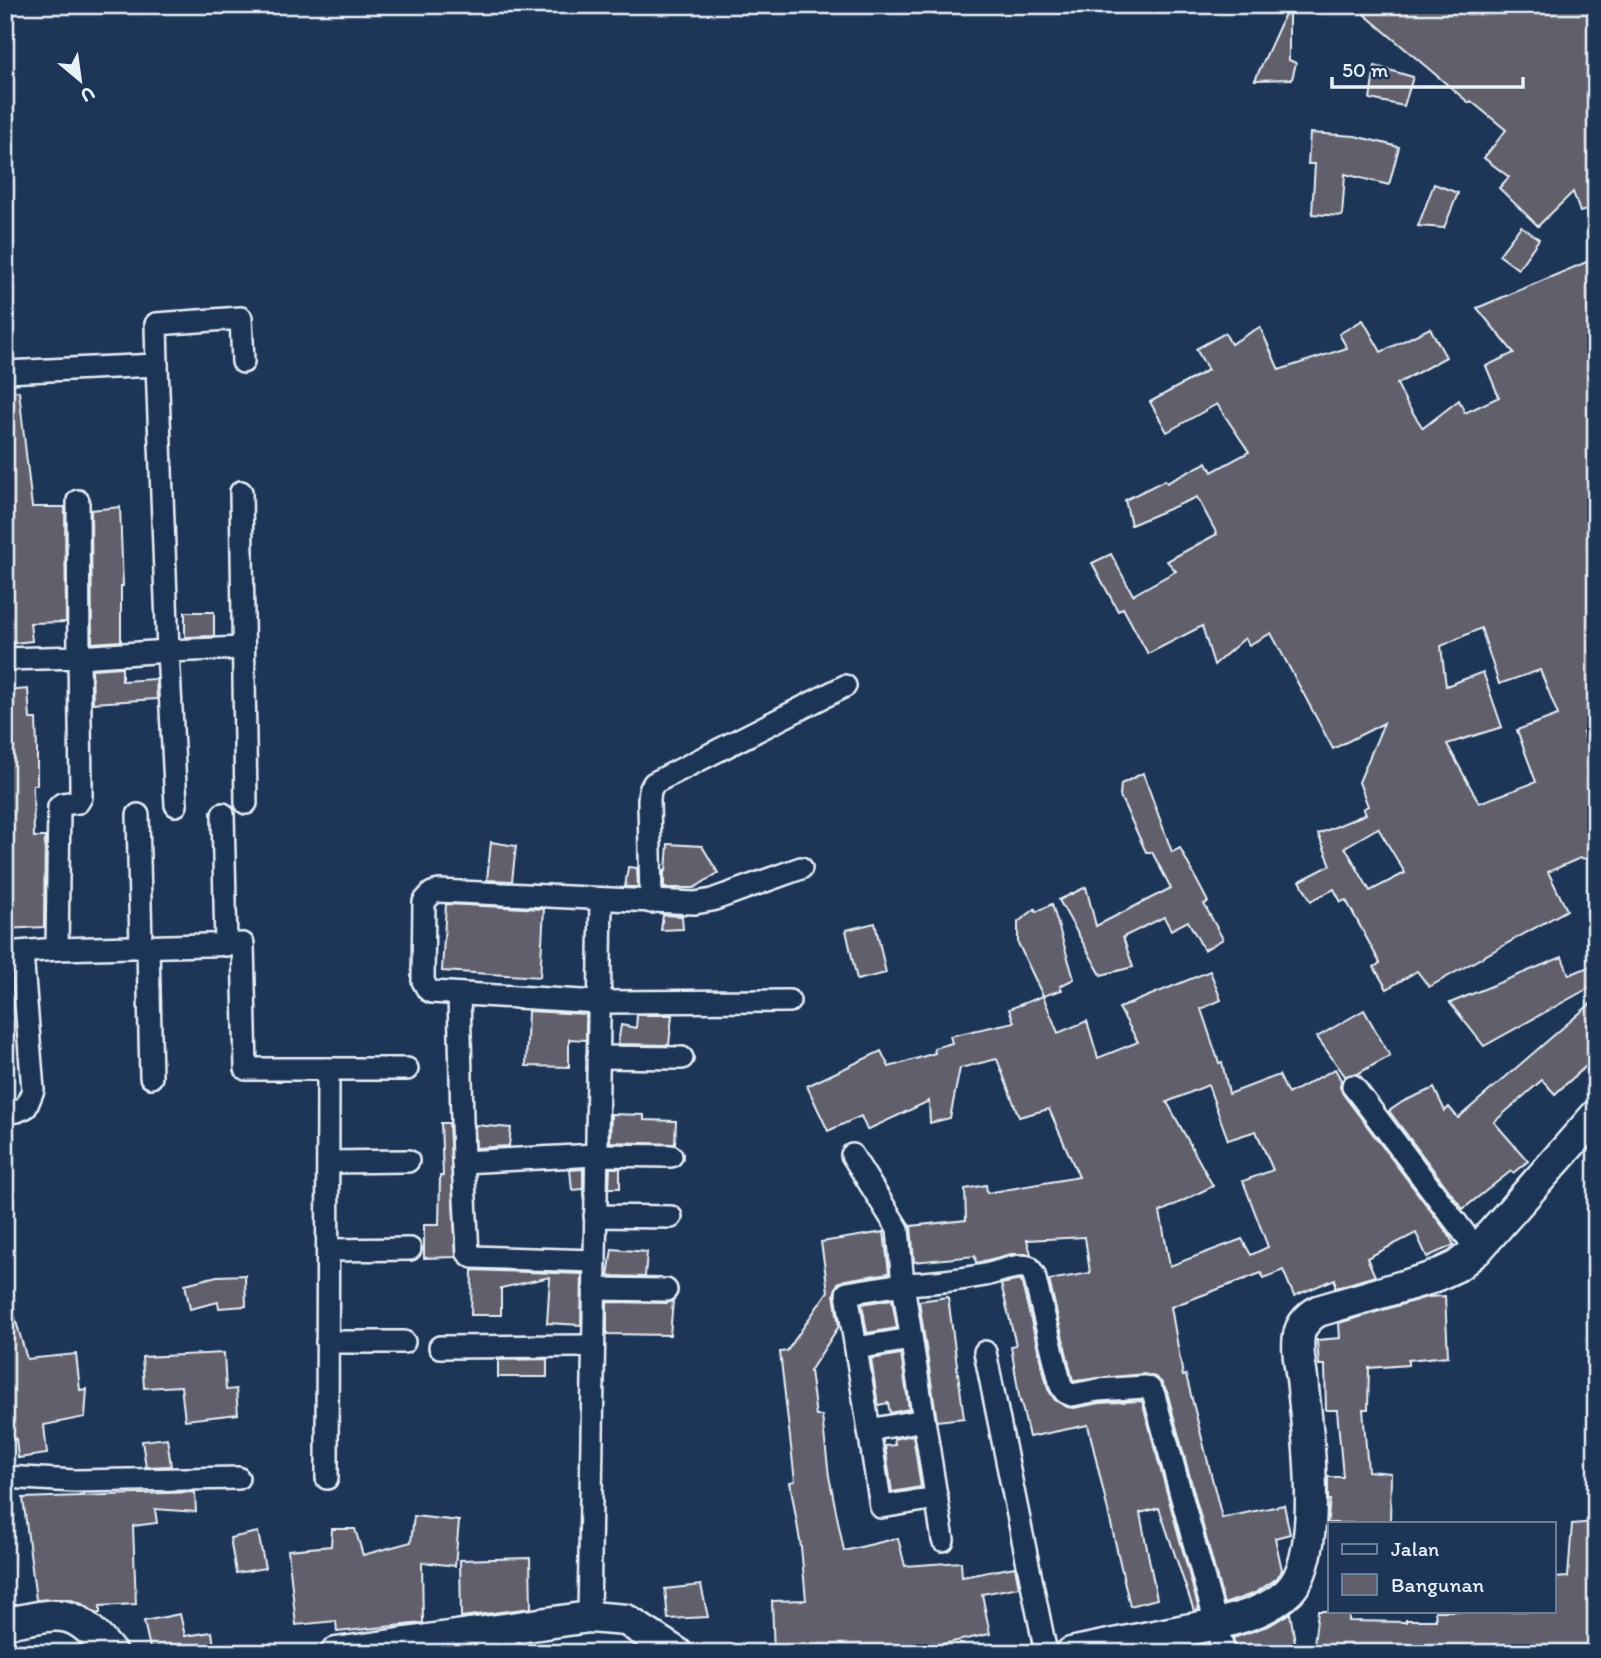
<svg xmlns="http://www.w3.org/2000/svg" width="1601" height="1658" font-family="Itim,sans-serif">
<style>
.building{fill:#625f6d;stroke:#e8f1f8;stroke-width:2;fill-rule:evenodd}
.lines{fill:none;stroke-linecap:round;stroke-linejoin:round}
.street-casing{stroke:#e8f1f8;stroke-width:26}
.secondary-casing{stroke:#e8f1f8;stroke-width:35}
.street{stroke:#1d3557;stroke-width:21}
.secondary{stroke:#1d3557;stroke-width:30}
</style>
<rect width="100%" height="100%" fill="#1d3557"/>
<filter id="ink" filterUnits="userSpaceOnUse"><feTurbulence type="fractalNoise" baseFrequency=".0143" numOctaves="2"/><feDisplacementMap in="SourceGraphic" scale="14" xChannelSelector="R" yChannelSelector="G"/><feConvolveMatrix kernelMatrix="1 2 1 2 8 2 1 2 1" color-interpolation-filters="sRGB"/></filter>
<g filter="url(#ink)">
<!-- building -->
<g class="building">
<polygon points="1289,5 1289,60 1296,63 1292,79 1255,80"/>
<polygon points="1376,5 1596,5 1596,207 1580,212 1573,192 1538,226 1499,188 1509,177 1484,158 1506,130 1471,101 1469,103 1364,14"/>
<polygon points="1375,66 1413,77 1404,106 1370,99"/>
<polygon points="1310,133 1355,136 1399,147 1389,185 1345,174 1342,216 1312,214 1315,164 1308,164"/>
<polygon points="1434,184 1458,193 1444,228 1418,226"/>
<polygon points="1521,226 1539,239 1518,269 1499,255"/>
<path d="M1596 258V728L1583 732 1596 760V772L1588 775 1596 795V860L1580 858 1548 872 1567 910 1429 987 1417 971 1387 989 1374 967 1380 963 1346 900 1341 902 1334 889 1311 901 1300 881 1331 865 1318 834 1366 814 1363 809 1368 806 1359 782 1384 723 1333 749 1271 633 1249 645 1245 638 1214 665 1202 626 1148 654 1123 608 1118 611 1092 563 1111 554 1133 595 1176 571 1167 561 1217 534 1197 497 1131 525 1125 500 1165 480 1167 483 1207 462 1212 472 1249 452 1217 404 1167 432 1150 402 1208 370 1196 349 1225 333 1231 344 1260 327 1279 370 1347 348 1339 334 1363 320 1381 352 1430 328 1446 357 1397 384 1407 404 1423 428 1459 400 1465 413 1499 397 1486 366 1514 353 1477 308ZM1481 628 1499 684 1540 670 1558 715 1517 730 1536 782 1479 803 1447 744 1502 727 1483 672 1446 686 1441 646ZM1378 828 1405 873 1370 891 1345 847Z"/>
<polygon points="19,391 32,507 65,507 66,622 30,623 32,641 5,644 5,392"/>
<polygon points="120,507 123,586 121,586 121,641 92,643 91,510"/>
<polygon points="185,612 214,612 214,636 185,637"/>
<polygon points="122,667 122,681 156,679 157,699 93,703 92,669"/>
<polygon points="28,689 30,719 36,719 37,750 37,785 33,785 34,837 45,837 44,927 5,929 5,691"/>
<polygon points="1143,773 1172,852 1180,848 1208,902 1204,904 1223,939 1204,950 1188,921 1171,930 1164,917 1123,937 1133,967 1101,975 1059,900 1086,887 1096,926 1171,888 1152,852 1146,852 1120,796 1121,784"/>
<polygon points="491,842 516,846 512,881 487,880"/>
<polygon points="668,844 702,846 718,873 694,888 664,888 664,871 666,871"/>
<polygon points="628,867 637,868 638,887 625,887"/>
<polygon points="446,904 544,909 540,977 442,971"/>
<polygon points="1052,904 1074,979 1060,986 1062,990 1043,996 1018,943 1018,922 1035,909 1036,912"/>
<polygon points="663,915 682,916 683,929 661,930"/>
<polygon points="875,923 886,973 857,980 846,930"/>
<polygon points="1562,957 1569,975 1596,964 1596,984 1484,1046 1450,1003"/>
<path d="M1210 971 1221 1000 1201 1009 1219 1063 1222 1062 1229 1094 1279 1075 1288 1094 1335 1069 1341 1080 1340 1087 1343 1094 1449 1235 1454 1245 1427 1257 1416 1233 1367 1258 1375 1276 1335 1288V1279L1294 1296 1283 1270 1264 1278 1261 1273 1171 1307 1183 1376 1186 1375 1222 1518 1284 1505 1290 1534 1275 1538 1282 1570 1276 1579 1255 1593 1224 1604 1167 1392 1161 1382 1155 1377 1144 1374 1073 1381 1049 1280 1090 1273 1085 1237 1027 1240 1031 1254H1011L976 1263 975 1256 914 1262 911 1226 966 1220 965 1189 986 1185 987 1193 1079 1177 1049 1109 1019 1117 997 1059 960 1068 950 1118 930 1123 929 1101 867 1130 861 1116 828 1131 807 1086 881 1051 889 1067 935 1053 934 1048 952 1043 950 1036 1014 1022 1009 1009 1043 996 1058 1033 1087 1021 1098 1058 1138 1042 1119 1008ZM1208 1085 1228 1140 1256 1131 1273 1170 1243 1181 1268 1247 1251 1255 1242 1239 1170 1266 1160 1212 1213 1186 1167 1102Z"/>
<polygon points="1596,999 1596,1057 1555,1094 1542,1080 1494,1122 1528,1161 1513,1173 1511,1171 1463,1209 1389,1111 1404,1101 1434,1088 1445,1111 1449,1107 1458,1118"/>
<polygon points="1364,1010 1390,1056 1357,1074 1345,1076 1317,1037"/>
<polygon points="528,1011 586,1014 586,1040 569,1039 569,1067 526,1066"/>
<polygon points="637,1015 672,1015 669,1045 618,1044 621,1025 636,1028"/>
<polygon points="611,1114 644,1115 644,1120 676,1121 675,1144 610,1142"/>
<polygon points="441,1123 449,1123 456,1257 424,1258 424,1225 439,1225 440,1176 443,1176"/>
<polygon points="475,1125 511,1128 509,1146 476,1148"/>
<polygon points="610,1168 620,1168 620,1188 609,1188"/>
<polygon points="583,1169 583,1189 572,1190 570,1170"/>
<polygon points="884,1232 889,1273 845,1280 838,1283 834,1294 839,1326 810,1371 816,1416 822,1416 829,1476 844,1551 898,1538 905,1566 961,1562 962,1577 1015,1567 1019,1587 982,1594 990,1634 933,1646 934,1653 774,1653 772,1601 806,1600 801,1547 790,1482 795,1481 780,1352 787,1351 828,1291 821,1242"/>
<polygon points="612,1249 647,1252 645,1277 608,1276"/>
<polygon points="472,1270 582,1274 581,1325 547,1323 550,1277 501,1288 501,1315 471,1315"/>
<polygon points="245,1275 246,1306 219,1308 218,1302 190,1309 185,1284 217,1276"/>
<polygon points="1021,1280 1048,1389 1055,1400 1067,1407 1074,1408 1100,1403 1142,1401 1199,1610 1194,1611 1159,1508 1140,1513 1157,1599 1130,1606 1088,1425 1029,1437 1021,1402 1020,1402 1011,1346 1016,1345 1001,1284"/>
<polygon points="1445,1296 1448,1356 1408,1360 1408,1365 1369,1368 1368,1409 1363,1409 1368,1471 1391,1473 1390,1523 1330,1523 1327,1526 1330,1500 1328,1500 1328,1477 1343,1477 1337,1410 1326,1410 1325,1365 1319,1365 1317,1340 1340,1338 1339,1323 1427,1297"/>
<polygon points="948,1297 964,1418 937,1421 919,1301"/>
<polygon points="892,1299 897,1328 867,1333 862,1304"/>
<polygon points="673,1301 670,1335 607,1334 607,1302 666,1303"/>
<polygon points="11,1304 27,1359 76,1354 80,1390 87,1389 85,1417 44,1425 47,1454 18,1458 16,1439 5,1441 5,1305"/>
<polygon points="224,1353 226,1390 236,1389 238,1414 185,1420 181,1386 144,1388 142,1357"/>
<polygon points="901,1354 909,1409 890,1413 888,1403 878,1405 871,1359"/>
<polygon points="547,1359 547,1377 498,1377 498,1360"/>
<polygon points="913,1435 921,1487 892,1492 885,1446 895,1445 894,1439"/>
<polygon points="167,1438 171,1466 146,1467 142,1441"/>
<polygon points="195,1492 196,1512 155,1509 157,1523 133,1526 136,1604 100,1606 100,1613 97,1614 84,1605 69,1599 36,1600 23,1498"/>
<polygon points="414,1516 459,1521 455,1566 422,1562 423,1623 337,1632 336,1621 296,1625 288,1550 331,1546 332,1529 355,1529 363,1555 411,1542"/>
<polygon points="1596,1522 1596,1653 1313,1653 1318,1611 1349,1611 1349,1621 1406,1622 1406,1620 1436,1620 1435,1611 1554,1611 1554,1578 1568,1577 1572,1524"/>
<polygon points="258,1532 265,1568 236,1573 230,1538"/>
<polygon points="530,1558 531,1608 461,1617 460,1560"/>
<polygon points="701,1585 708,1617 668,1619 665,1589"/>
<polygon points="1290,1613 1297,1653 1237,1653 1233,1638 1270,1625"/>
<polygon points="180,1614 185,1636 212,1632 215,1653 151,1653 144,1621"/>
</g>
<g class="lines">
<defs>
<g id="street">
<polyline points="157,365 156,324 241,318 243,362"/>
<polyline points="5,372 157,365 168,651 79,657 78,501"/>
<polyline points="241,492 246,803"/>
<polyline points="5,659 79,657 81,784 81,797 78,802 62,804 59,807 57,949 5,953"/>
<polyline points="176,805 168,651 243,648"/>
<polyline points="223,814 226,945"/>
<polyline points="138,815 141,947"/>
<polyline points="651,902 649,800 650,790 654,783 845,686"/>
<polyline points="148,947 151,1077"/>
<polyline points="57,949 243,944 246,1069 407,1069"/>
<polyline points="459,994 463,1162 468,1253 473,1257 595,1261"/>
<polyline points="789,1001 599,1002 432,992 428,990 423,981 424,902 432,893 439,891 695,903 712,900 801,868"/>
<polyline points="598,1057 682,1058"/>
<polyline points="1353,1086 1477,1250"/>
<polyline points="5,1112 17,1111 26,1107 33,1090 22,953"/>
<path d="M852 1155 898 1229 903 1284C931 1283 958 1280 985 1275 999 1272 1015 1264 1029 1267L1034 1275 1061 1386 1065 1392 1072 1395 1098 1390 1145 1387 1150 1389 1154 1395 1224 1653"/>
<polyline points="328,1162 408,1161"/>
<polyline points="463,1162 596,1155 671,1156"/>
<polyline points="595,1216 671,1217"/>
<polyline points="328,1250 410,1249"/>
<polygon points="903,1284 924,1420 869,1430 847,1293"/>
<polyline points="594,1289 666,1290"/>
<polyline points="327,1342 404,1342"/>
<polyline points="440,1347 593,1346"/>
<polyline points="856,1348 911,1339"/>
<polyline points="985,1352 1046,1653"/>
<polyline points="924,1420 943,1540"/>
<polyline points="869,1430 881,1507 937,1498"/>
<polyline points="5,1477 75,1481 238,1478"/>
<polyline points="327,1478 328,1069"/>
<polyline points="589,1617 601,900"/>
<polyline points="504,1630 506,1653"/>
</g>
<g id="secondary">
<path d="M5 1623C61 1614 71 1604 111 1653"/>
<polyline points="336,1653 589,1617 626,1620 677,1653"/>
<path d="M1071 1653C1103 1646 1134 1640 1165 1634 1204 1626 1260 1620 1289 1591 1324 1556 1308 1434 1303 1388 1302 1372 1296 1352 1299 1335 1301 1324 1308 1317 1318 1311L1431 1278 1457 1266 1477 1250 1596 1115"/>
</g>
</defs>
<!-- street casing -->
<use href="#street" class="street-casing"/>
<!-- secondary casing -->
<use href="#secondary" class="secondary-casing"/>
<!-- street -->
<use href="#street" class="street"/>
<!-- secondary -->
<use href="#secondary" class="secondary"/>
</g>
</g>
<!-- margin -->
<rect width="1601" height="1658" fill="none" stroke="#1d3557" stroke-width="28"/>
<rect x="14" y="14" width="1573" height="1630" fill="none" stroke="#e8f1f8" stroke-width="2.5" filter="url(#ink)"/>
<!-- legend -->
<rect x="1328" y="1522" width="228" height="91" fill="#1d3557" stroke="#6e8097" stroke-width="2"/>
<rect x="1342" y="1544" width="35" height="10" fill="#1d3557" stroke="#6e8097" stroke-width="2"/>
<text x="1391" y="1556" font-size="21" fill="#e8f1f8">Jalan</text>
<rect x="1342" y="1574" width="35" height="21" fill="#625f6d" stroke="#6e8097" stroke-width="2"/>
<text x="1391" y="1592" font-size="21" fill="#e8f1f8">Bangunan</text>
<!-- north arrow -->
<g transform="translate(80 80) rotate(151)" stroke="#1d3557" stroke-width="5" paint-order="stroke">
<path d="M0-5L12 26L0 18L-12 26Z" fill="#e8f1f8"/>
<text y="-10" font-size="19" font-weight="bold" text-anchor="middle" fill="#e8f1f8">U</text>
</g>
<!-- scale -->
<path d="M1332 77v10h191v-10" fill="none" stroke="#e8f1f8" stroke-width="3.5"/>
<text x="1342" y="77" font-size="21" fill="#e8f1f8" stroke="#1d3557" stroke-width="5" paint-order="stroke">50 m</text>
</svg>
